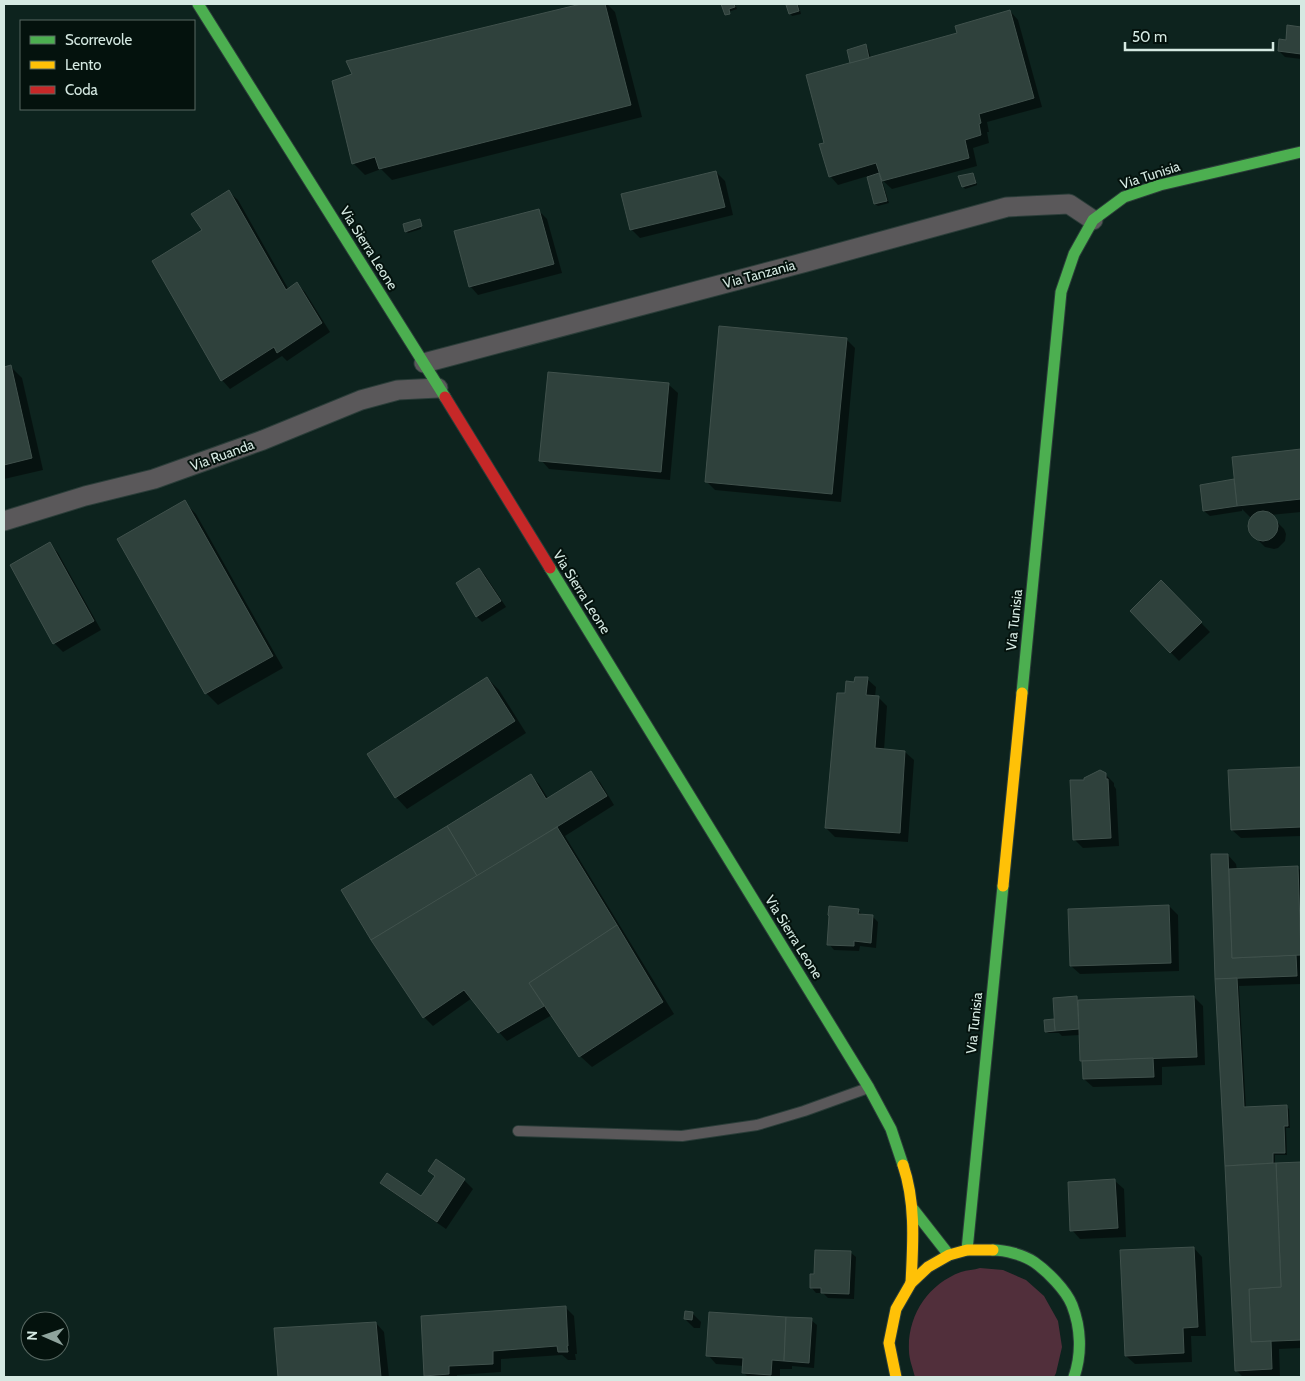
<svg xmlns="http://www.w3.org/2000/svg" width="1305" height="1381" font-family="Cabin,sans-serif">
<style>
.green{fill:#512f3b}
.shadow{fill:#0007}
.building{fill:#2f413c;stroke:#40514c}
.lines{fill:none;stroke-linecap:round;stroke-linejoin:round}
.lane-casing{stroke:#2b3d39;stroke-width:12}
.street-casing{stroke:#2b3d39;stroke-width:21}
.fast-casing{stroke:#2b3d39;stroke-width:13}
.slow-casing{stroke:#2b3d39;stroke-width:13}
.jam-casing{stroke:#2b3d39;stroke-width:13}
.lane{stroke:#5a585a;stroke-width:10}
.street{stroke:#5a585a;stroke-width:19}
.fast{stroke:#4caf50;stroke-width:11}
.slow{stroke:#ffc107;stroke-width:11}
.jam{stroke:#c62828;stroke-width:11}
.labels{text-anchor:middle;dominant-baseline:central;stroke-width:4;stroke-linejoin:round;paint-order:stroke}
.street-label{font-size:14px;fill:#d5e9e2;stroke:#04120d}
</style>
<rect width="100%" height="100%" fill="#0d231e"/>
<!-- green -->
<path class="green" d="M980 1268 1003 1270 1026 1280 1044 1296 1058 1321 1062 1347 1056 1373 1054 1377H915C913 1369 909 1359 909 1351 907 1316 928 1284 961 1272 967 1270 974 1270 980 1268Z"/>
<!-- shadow -->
<g class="shadow">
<polygon points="587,4 607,4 615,12 642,117 392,180 381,169 365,175 353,163 354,75 348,62"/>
<polygon points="722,4 735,4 737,9 725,13"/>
<polygon points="796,4 799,6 801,14 792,16 790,13 788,6"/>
<polygon points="1010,11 1018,20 1042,107 987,122 989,132 987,132 989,143 973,148 977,166 892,189 882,180 889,203 878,206 875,204 868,176 838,185 830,176 825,144 852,64 866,46 868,48 871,58 958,34"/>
<polygon points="1288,26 1301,28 1301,59 1285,57 1279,51 1287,41"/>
<polygon points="716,172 725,181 733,215 640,238 631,229"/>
<polygon points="973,174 975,177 977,185 965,189 963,186"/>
<polygon points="229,192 238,200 289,290 297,284 305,292 330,332 287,361 282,356 230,389 222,380"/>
<polygon points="538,210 547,219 562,273 478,295 470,286"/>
<polygon points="420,220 421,221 419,221 421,229 408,233 406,231"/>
<polygon points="846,339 855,348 841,502 715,490 706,481"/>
<polygon points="11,367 22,378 43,470 4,479 4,368"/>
<polygon points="669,385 678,393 670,480 549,469 541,460"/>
<polygon points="1301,450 1301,512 1270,515 1284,529 1286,534 1285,541 1278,548 1274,549 1265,547 1251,533 1249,523 1252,517 1250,517 1242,509 1242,511 1210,516 1204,511 1202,486 1234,480 1236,482 1234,458"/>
<polygon points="184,502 196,514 283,668 218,705 206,693"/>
<polygon points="50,544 58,553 101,630 63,652 54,643"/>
<polygon points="479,569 485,575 506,607 482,622 477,617 458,584"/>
<polygon points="1161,582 1210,632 1179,661 1131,611"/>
<polygon points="487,678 499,690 526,733 407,809 396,797"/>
<polygon points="867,679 876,687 875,697 878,697 887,706 884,750 905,752 914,760 908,842 835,837 826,828 846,695 855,684"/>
<polygon points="1301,768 1301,836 1241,838 1232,830 1229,772"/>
<polygon points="591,773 600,782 614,805 565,836 674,1014 592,1067 580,1056 552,1015 507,1041 499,1032 472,998 433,1026 424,1017 530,775 539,784 549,800"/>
<polygon points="1105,774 1114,783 1114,786 1116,789 1119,846 1083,848 1074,839 1086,781"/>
<polygon points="1228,855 1236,864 1237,870 1297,867 1301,871 1301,984 1239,986 1246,1108 1286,1106 1289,1109 1290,1128 1286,1128 1287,1155 1275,1155 1275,1164 1301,1163 1301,1348 1279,1349 1280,1377 1243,1377 1236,1370 1227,1166"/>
<polygon points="1169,906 1178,915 1179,971 1080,974 1071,966"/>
<polygon points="858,911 863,915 872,916 878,922 876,948 860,946 859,951 834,950 829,944"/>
<polygon points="1194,997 1203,1006 1205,1065 1162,1067 1162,1085 1093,1087 1084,1079 1084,1063 1081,1061 1080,1035 1062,1036 1059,1033 1048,1033 1046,1031 1045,1021 1056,1020 1077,998 1081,1001"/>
<polygon points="429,1171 464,1180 473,1189 446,1229 391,1191 382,1183 422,1197 436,1177"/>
<polygon points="1115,1181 1124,1189 1126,1237 1080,1239 1072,1230"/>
<polygon points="1194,1248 1202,1257 1206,1336 1191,1336 1192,1362 1135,1364 1126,1356"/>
<polygon points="850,1252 856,1257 854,1299 828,1298 823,1293 816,1293 811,1287"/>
<polygon points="566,1308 574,1316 577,1354 575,1354 576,1360 568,1360 562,1355 501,1359 501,1372 457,1375 457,1377 428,1377 425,1375"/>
<polygon points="692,1313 701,1322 700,1328 694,1328 685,1319"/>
<polygon points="811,1320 817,1325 814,1368 792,1366 792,1369 780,1369 780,1377 748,1377 743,1372 744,1366 716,1364 708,1355"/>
<polygon points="376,1323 384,1332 389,1377 279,1377 275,1329"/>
</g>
<!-- building -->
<g class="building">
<polygon points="581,4 605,4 631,105 379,169 375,157 352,164 332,81 352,74 346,61"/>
<polygon points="721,4 734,4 735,7 729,9 730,14 725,15"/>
<polygon points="791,4 797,4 799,11 789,14 786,5"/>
<polygon points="1010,10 1034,98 979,114 981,123 979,124 981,135 965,140 969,158 882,181 876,163 829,177 819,144 824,143 806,75 957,33 955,26"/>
<polygon points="1287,25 1301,27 1301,54 1278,51 1279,39 1286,40"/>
<polygon points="866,44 869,58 850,63 847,50"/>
<polygon points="716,171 725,207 630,230 621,194"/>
<polygon points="879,173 887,201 874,204 867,177"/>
<polygon points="973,173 976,183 962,187 958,176"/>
<polygon points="229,190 286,290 297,282 322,323 277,353 274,347 221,381 152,261 202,230 191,214"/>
<polygon points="539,209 554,264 469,287 454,231"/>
<polygon points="420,219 422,226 405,232 403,224"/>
<polygon points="719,326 847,338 832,494 705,482"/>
<polygon points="11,365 32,458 4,465 4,367"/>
<polygon points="548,372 669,383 661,472 539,461"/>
<polygon points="1301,449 1301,499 1237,506 1232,457"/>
<polygon points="1234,479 1237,506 1203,511 1200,485"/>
<polygon points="185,500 273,656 205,694 117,539"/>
<circle cx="1263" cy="526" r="15"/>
<polygon points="50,542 94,621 53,644 10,565"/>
<polygon points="479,568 501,601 476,617 456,583"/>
<polygon points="1161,580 1202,622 1170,653 1130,611"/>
<polygon points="487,677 515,721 395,798 367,754"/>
<polygon points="855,677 868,677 866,695 879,696 875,748 905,751 900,833 825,828 837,693 845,693 846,681 854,682"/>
<polygon points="1301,767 1301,827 1231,830 1228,770"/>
<polygon points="1100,770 1106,773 1106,779 1108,779 1111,838 1073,840 1070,780 1084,780 1084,778"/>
<polygon points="591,771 607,796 477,876 447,826 531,774 546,799"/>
<polygon points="447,826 477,876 371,940 341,890"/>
<polygon points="557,827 617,925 529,983 544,1006 498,1033 464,990 423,1018 371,940"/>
<polygon points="1211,854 1228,854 1232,958 1296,955 1297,976 1215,979"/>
<polygon points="1298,866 1301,955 1232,958 1229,869"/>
<polygon points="1169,905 1171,963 1070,966 1068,909"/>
<polygon points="829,906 859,909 858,914 873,915 871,943 854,941 854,946 827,945 829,916 828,915"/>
<polygon points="617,925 663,1002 579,1057 529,983"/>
<polygon points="1237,978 1244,1107 1287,1105 1288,1126 1284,1126 1285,1153 1273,1153 1273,1163 1225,1166 1215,979"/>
<polygon points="1077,996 1079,1029 1055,1031 1053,998"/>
<polygon points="1194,996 1197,1057 1080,1061 1078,1000"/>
<polygon points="1054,1019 1055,1031 1045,1032 1044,1020"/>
<polygon points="1153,1058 1154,1077 1083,1079 1082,1061"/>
<polygon points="436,1159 465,1179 437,1222 380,1183 387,1173 421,1196 435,1176 428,1171"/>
<polygon points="1301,1162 1301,1340 1251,1342 1249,1289 1281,1287 1276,1163"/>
<polygon points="1276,1163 1281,1287 1249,1289 1251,1342 1271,1341 1272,1369 1235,1371 1225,1166"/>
<polygon points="1115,1179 1118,1228 1070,1231 1068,1182"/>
<polygon points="1194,1247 1198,1327 1183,1328 1184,1353 1125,1356 1120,1250"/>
<polygon points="815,1250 851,1251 849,1294 821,1293 821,1288 810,1288 810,1274 814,1274"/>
<polygon points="566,1306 568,1346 567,1346 568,1352 558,1352 557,1346 493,1351 493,1364 449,1366 449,1374 424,1376 421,1316"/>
<polygon points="685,1311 693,1312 692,1320 684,1319"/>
<polygon points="709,1312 786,1317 784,1361 772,1360 771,1375 742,1373 743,1358 706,1356"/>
<polygon points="786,1317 812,1318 809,1363 784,1361"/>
<polygon points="376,1322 381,1377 278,1377 274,1328"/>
</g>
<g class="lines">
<defs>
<polyline id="lane" points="518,1131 682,1136 757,1125 804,1111 868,1088"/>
<g id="street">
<polyline points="424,363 806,262 1007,207 1069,204 1093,220"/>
<polyline points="4,521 85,496 154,479 263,440 361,400 398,390 438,388"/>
</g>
<g id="fast">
<polyline points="198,4 445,397"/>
<polyline points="550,568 869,1088 891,1129 903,1165"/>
<polyline points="1022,693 1061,292 1074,254 1093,220 1124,197 1160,185 1301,152"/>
<polyline points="913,1209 949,1255"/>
<polyline points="967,1250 1003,886"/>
<path d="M993 1250C1005 1250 1024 1255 1034 1262 1047 1271 1066 1290 1072 1305 1081 1328 1082 1354 1074 1377"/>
</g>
<g id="slow">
<polyline points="1003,886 1022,693"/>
<path d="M903 1165C916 1203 913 1244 911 1283"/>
<polyline points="896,1377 889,1343 896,1309 911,1283 928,1267 949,1255 967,1250 993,1250"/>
</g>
<polyline id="jam" points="445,397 550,568"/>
</defs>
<!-- lane casing -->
<use href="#lane" class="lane-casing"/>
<!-- street casing -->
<use href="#street" class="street-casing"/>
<!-- fast casing -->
<use href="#fast" class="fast-casing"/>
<!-- slow casing -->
<use href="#slow" class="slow-casing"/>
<!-- jam casing -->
<use href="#jam" class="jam-casing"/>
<!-- lane -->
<use href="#lane" class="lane"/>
<!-- street -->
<use href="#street" class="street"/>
<!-- fast -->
<use href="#fast" class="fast"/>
<!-- slow -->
<use href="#slow" class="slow"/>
<!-- jam -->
<use href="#jam" class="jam"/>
</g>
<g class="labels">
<!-- street labels -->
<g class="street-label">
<text transform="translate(1150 175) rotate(-18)">Via Tunisia</text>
<text transform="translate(369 248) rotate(58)">Via Sierra Leone</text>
<text transform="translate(759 274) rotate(-15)">Via Tanzania</text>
<text transform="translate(222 455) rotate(-20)">Via Ruanda</text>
<text transform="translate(582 592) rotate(58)">Via Sierra Leone</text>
<text transform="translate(1014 620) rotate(-84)">Via Tunisia</text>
<text transform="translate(794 937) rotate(58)">Via Sierra Leone</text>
<text transform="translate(974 1023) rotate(-84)">Via Tunisia</text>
</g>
</g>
<!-- border -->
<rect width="1305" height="1381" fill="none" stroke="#d5e9e2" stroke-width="10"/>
<!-- legend -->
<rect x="20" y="20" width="175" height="90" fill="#04120d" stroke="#586862"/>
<rect x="30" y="36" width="25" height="8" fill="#4caf50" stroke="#586862"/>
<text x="65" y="45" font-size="15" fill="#d5e9e2">Scorrevole</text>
<rect x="30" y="61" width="25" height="8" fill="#ffc107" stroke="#586862"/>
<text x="65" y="70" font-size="15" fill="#d5e9e2">Lento</text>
<rect x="30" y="86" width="25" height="8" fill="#c62828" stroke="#586862"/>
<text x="65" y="95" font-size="15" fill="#d5e9e2">Coda</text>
<!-- north arrow -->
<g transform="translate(45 1336) rotate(272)"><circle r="24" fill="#04120d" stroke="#586862"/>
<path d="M0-4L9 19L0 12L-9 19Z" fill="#8fa49d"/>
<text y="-8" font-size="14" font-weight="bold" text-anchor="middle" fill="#d5e9e2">N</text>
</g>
<!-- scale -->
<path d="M1125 42v8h148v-8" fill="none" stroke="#d5e9e2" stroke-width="2.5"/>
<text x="1132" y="42" font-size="15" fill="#d5e9e2" stroke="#04120d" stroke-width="4" paint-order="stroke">50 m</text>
</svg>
